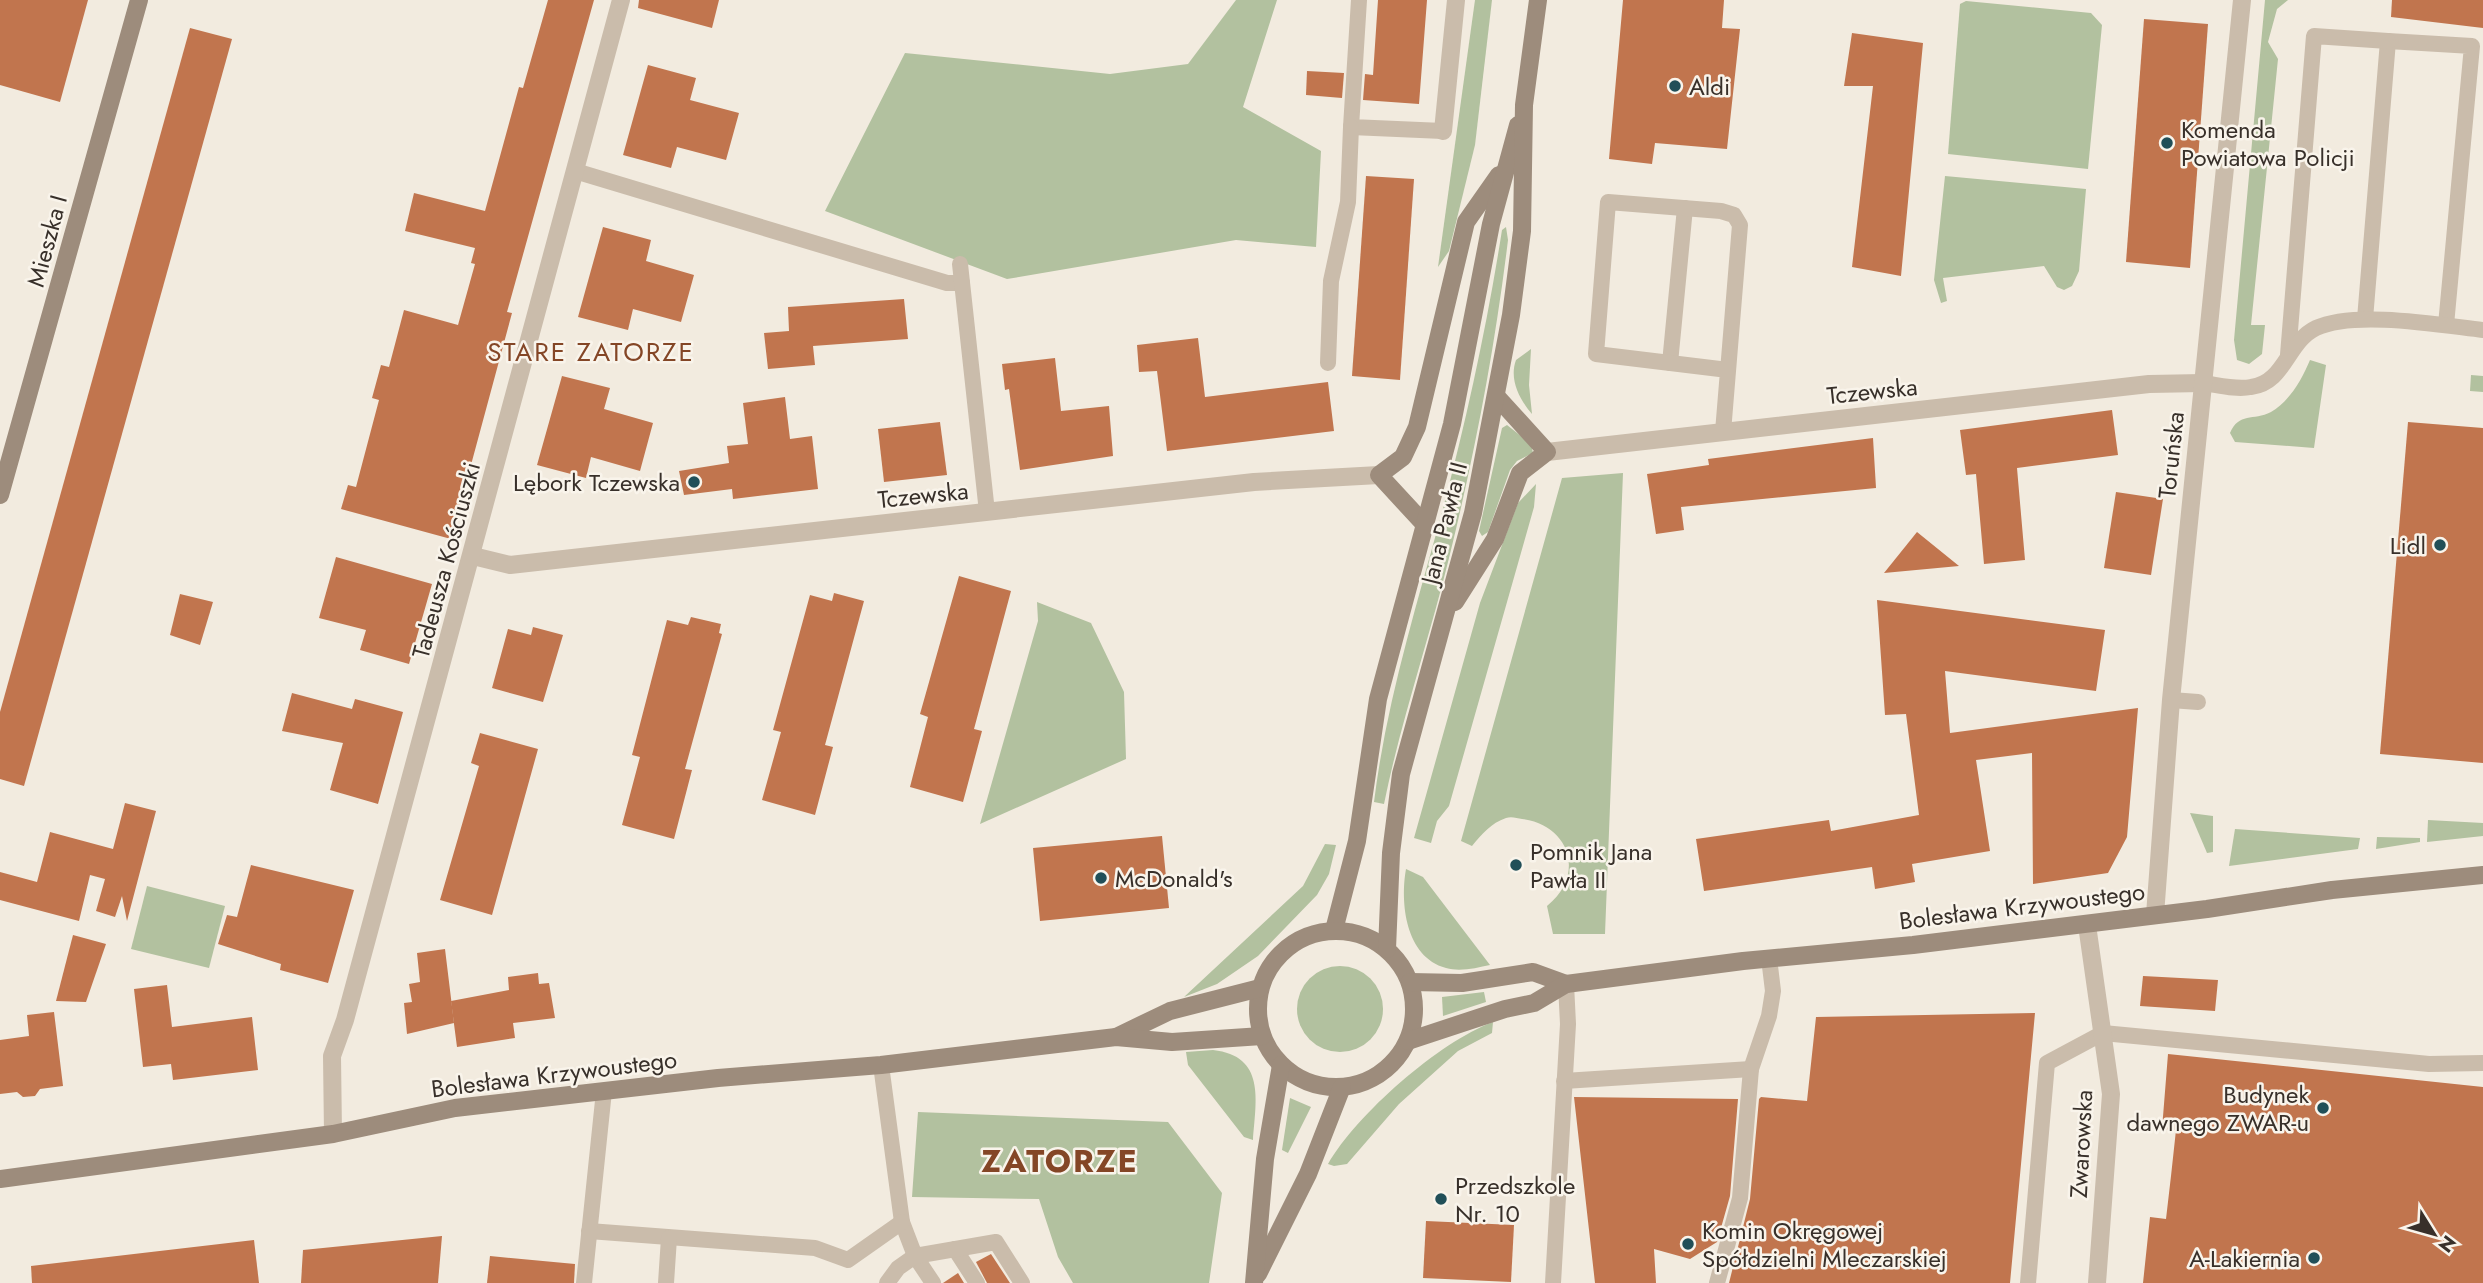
<svg xmlns="http://www.w3.org/2000/svg" width="2483" height="1283" font-family="Jost,sans-serif">
<style>
.green{fill:#b2c19f}
.building{fill:#c1754e}
.lines{fill:none;stroke-linecap:round;stroke-linejoin:round}
.lane{stroke:#cabcab;stroke-width:16}
.street{stroke:#cabcab;stroke-width:18}
.secondary{stroke:#9d8c7c;stroke-width:18}
.poi-dot{fill:#214f58;stroke:#f9f4eb;stroke-width:2.5}
.labels{text-anchor:middle;dominant-baseline:central;stroke-width:5;stroke-linejoin:round;paint-order:stroke}
.poi-label{font-size:24px;fill:#38302a;stroke:#f9f4eb;text-anchor:start}
.street-label{font-size:24px;fill:#38302a;stroke:#f9f4eb}
.neighbourhood-label{font-size:26px;letter-spacing:2px;fill:#844626;stroke:#f9f4eb}
.district-label{font-size:32px;font-weight:bold;letter-spacing:2px;fill:#844626;stroke:#f9f4eb}
</style>
<rect width="100%" height="100%" fill="#f2ebdf"/>
<!-- green -->
<g class="green">
<polygon points="1236,0 1277,0 1243,107 1321,151 1316,247 1236,240 1007,279 825,211 905,53 1110,74 1188,64"/>
<polygon points="1475,0 1492,0 1475,145 1449,251 1438,267"/>
<polygon points="2265,0 2288,0 2277,9 2268,42 2278,59 2251,325 2265,325 2262,354 2249,364 2237,360 2234,340"/>
<polygon points="1966,1 2091,13 2102,25 2088,169 1948,154 1960,4"/>
<polygon points="1945,176 2086,189 2079,271 2072,286 2064,290 2057,287 2044,266 1943,278 1947,301 1941,303 1934,280"/>
<path d="M1506 227 1508 240C1495 347 1475 453 1449 558 1429 640 1401 720 1384 804L1374 802C1386 704 1415 611 1441 516 1466 422 1487 326 1502 230Z"/>
<path d="M1531 349 1529 385 1532 414C1519 399 1509 379 1516 360Z"/>
<path d="M2310 360 2326 365 2314 448 2235 442 2230 433C2239 412 2253 421 2271 412 2290 401 2302 379 2310 360Z"/>
<polygon points="2471,375 2483,376 2483,392 2470,391"/>
<polygon points="1507,425 1531,444 1533,453 1517,461 1510,470 1488,532 1482,536 1479,531 1502,428"/>
<path d="M1623 473 1605 934H1553L1547 906C1586 875 1570 825 1522 819 1517 818 1511 816 1506 818 1491 823 1482 834 1472 846L1461 841 1562 478Z"/>
<polygon points="1536,484 1534,507 1449,806 1437,821 1431,843 1414,838 1480,603 1518,503"/>
<polygon points="1037,602 1091,623 1124,692 1126,759 980,824 1038,621"/>
<polygon points="2190,813 2213,816 2213,852 2207,853"/>
<polygon points="2428,820 2483,823 2483,836 2427,842"/>
<polygon points="2235,829 2360,838 2358,849 2229,866"/>
<polygon points="2377,837 2420,838 2420,842 2376,849"/>
<polygon points="1325,844 1336,845 1329,874 1317,895 1258,956 1217,984 1184,997 1303,886"/>
<path d="M1406 869 1423 877 1490 965C1476 968 1460 972 1446 968 1405 957 1400 902 1406 869Z"/>
<polygon points="147,886 225,906 209,968 131,949"/>
<circle cx="1340" cy="1009" r="43"/>
<polygon points="1484,992 1486,1002 1443,1016 1442,997"/>
<path d="M1493 1022 1492 1033 1458 1051 1399 1104 1347 1164 1334 1166 1328 1164C1357 1114 1439 1042 1493 1022Z"/>
<path d="M1213 1050C1266 1056 1256 1100 1253 1140L1244 1137 1188 1065 1186 1052Z"/>
<polygon points="1290,1098 1311,1107 1288,1153 1282,1150"/>
<polygon points="918,1112 1168,1122 1222,1193 1209,1283 1073,1283 1058,1257 1039,1199 912,1197"/>
</g>
<!-- building -->
<g class="building">
<polygon points="0,0 88,0 60,102 0,85"/>
<polygon points="548,0 594,0 507,312 512,313 451,539 341,509 348,485 356,487 379,400 372,398 381,365 389,367 404,310 458,325 475,264 471,263 475,248 405,231 414,193 485,211 519,87 523,88"/>
<polygon points="639,0 719,0 712,28 638,8"/>
<polygon points="1378,0 1427,0 1419,104 1363,100 1365,74 1373,75"/>
<polygon points="1623,0 1724,0 1722,28 1740,29 1727,149 1655,143 1652,164 1609,159"/>
<polygon points="2392,0 2483,0 2483,28 2391,17"/>
<polygon points="2144,19 2208,24 2190,268 2126,262"/>
<polygon points="190,28 232,39 24,786 0,779 0,712"/>
<polygon points="1852,33 1923,43 1901,276 1852,267 1873,86 1844,86"/>
<polygon points="648,65 696,78 690,100 739,113 726,160 677,147 671,168 623,155"/>
<polygon points="1307,71 1344,73 1342,98 1306,95"/>
<polygon points="1366,176 1414,179 1400,380 1352,376"/>
<polygon points="603,227 651,240 646,261 694,275 681,322 633,309 628,330 578,317"/>
<polygon points="904,299 908,339 813,346 815,365 768,369 764,333 789,331 788,307"/>
<polygon points="1198,338 1205,397 1328,382 1334,431 1167,451 1157,371 1139,372 1137,345"/>
<polygon points="1055,358 1061,411 1109,406 1113,456 1020,470 1009,389 1005,390 1002,364"/>
<polygon points="562,376 610,388 604,409 653,423 640,471 591,457 586,478 537,465"/>
<polygon points="785,397 790,439 812,436 818,489 733,499 732,489 684,495 679,471 729,463 727,446 748,444 743,403"/>
<polygon points="2112,410 2118,455 2017,468 2025,560 1984,564 1976,474 1966,475 1960,430"/>
<polygon points="940,422 947,475 884,482 878,429"/>
<polygon points="2408,422 2483,428 2483,763 2380,754"/>
<polygon points="1873,438 1876,488 1681,507 1684,530 1656,534 1647,474 1709,465 1708,459"/>
<polygon points="2116,492 2163,499 2151,575 2104,568"/>
<polygon points="1917,532 1959,566 1884,573"/>
<polygon points="336,557 432,584 409,664 360,650 366,630 319,618"/>
<polygon points="959,576 1011,591 974,729 982,731 963,802 910,787 928,717 920,714"/>
<polygon points="834,593 864,601 825,745 833,747 815,815 762,800 781,732 773,730 810,595 832,601"/>
<polygon points="180,594 213,602 200,645 170,635"/>
<polygon points="1877,600 2105,630 2096,691 1945,671 1950,733 2138,708 2127,837 2108,873 2033,884 2032,753 1976,760 1990,851 1912,864 1915,882 1875,889 1872,867 1704,891 1696,839 1829,820 1831,831 1919,815 1906,714 1885,715"/>
<polygon points="691,617 721,624 719,633 722,634 685,769 692,770 674,839 622,825 640,757 632,755 667,620 688,625"/>
<polygon points="533,627 563,635 543,702 492,688 508,629 531,635"/>
<polygon points="292,693 352,709 355,699 403,712 378,804 330,790 343,743 282,731"/>
<polygon points="480,733 538,749 492,915 440,900 479,766 471,763"/>
<polygon points="125,803 156,811 127,921 122,896 115,917 96,911 105,879 90,875 79,921 0,900 0,872 37,882 50,832 113,849"/>
<polygon points="1162,836 1169,908 1040,921 1033,848"/>
<polygon points="251,865 354,890 328,983 280,970 281,964 218,944 227,915 237,917"/>
<polygon points="73,935 106,944 86,1002 56,1001"/>
<polygon points="445,949 454,1023 407,1034 404,1003 412,1002 409,984 420,982 417,953"/>
<polygon points="538,973 539,984 549,983 555,1018 513,1023 515,1038 457,1047 451,1001 509,990 508,977"/>
<polygon points="2143,976 2218,980 2215,1011 2140,1006"/>
<polygon points="167,985 172,1027 252,1017 258,1070 173,1080 171,1064 143,1067 134,989"/>
<polygon points="54,1012 63,1086 40,1089 35,1096 23,1097 17,1092 0,1094 0,1040 29,1036 27,1015"/>
<polygon points="2035,1013 2010,1283 1729,1283 1750,1199 1759,1099 1761,1097 1807,1101 1816,1017"/>
<polygon points="2168,1054 2483,1087 2483,1283 2143,1283 2150,1217 2166,1219 2171,1176 2176,1130 2162,1129"/>
<polygon points="1574,1097 1738,1099 1730,1196 1717,1242 1690,1259 1654,1249 1656,1283 1595,1283"/>
<polygon points="1426,1221 1514,1225 1511,1282 1423,1278"/>
<polygon points="442,1236 438,1283 301,1283 303,1250"/>
<polygon points="254,1240 259,1283 32,1283 31,1266"/>
<polygon points="991,1254 1010,1283 987,1283 976,1262"/>
<polygon points="490,1256 575,1264 574,1283 487,1283"/>
<polygon points="958,1273 964,1283 943,1283"/>
</g>
<g class="lines">
<!-- lane -->
<g class="lane">
<polyline points="1359,0 1351,127 1443,131"/>
<polyline points="575,171 947,283 962,283"/>
<polyline points="960,264 987,512"/>
<polyline points="2365,319 2388,41 2472,46 2446,325"/>
<polyline points="2288,355 2314,36 2388,41"/>
<polyline points="1328,363 1331,281 1348,202 1351,127"/>
<polyline points="1670,363 1685,208"/>
<path d="M2203 383C2218 385 2236 390 2251 387 2285 383 2287 342 2316 328 2355 310 2440 325 2483 330"/>
<polyline points="1723,432 1740,225 1734,215 1721,211 1608,202 1596,354 1728,370"/>
<polyline points="2171,700 2198,702"/>
<polyline points="881,1065 902,1222 915,1256 933,1283"/>
<polyline points="1564,1081 1751,1069"/>
<polyline points="589,1231 815,1248 848,1260 902,1222"/>
<polyline points="955,1249 977,1283"/>
<polyline points="584,1283 604,1091"/>
<polyline points="666,1283 669,1238"/>
<polyline points="887,1283 898,1268 915,1256 996,1242 1022,1283"/>
<polyline points="1553,1283 1568,1024 1566,984"/>
<polyline points="1717,1283 1740,1198 1751,1069 1769,1016 1773,991 1769,958"/>
<polyline points="2028,1283 2047,1063 2103,1033 2429,1064 2483,1063"/>
</g>
<!-- street -->
<g class="street">
<polyline points="1443,131 1456,0"/>
<polyline points="1547,452 2149,384 2203,383"/>
<polyline points="473,556 510,565 1254,482 1379,475"/>
<polyline points="2155,915 2171,700 2242,0"/>
<polyline points="2087,925 2111,1094 2097,1283"/>
<polyline points="333,1134 332,1056 345,1020 621,0"/>
</g>
<!-- secondary -->
<g class="secondary">
<polyline points="0,495 139,0"/>
<polyline points="1426,526 1379,475 1403,457 1417,427 1466,222 1499,175"/>
<polyline points="1455,602 1495,539 1520,473 1547,452 1497,397"/>
<polyline points="1334,930 1357,841 1378,699 1452,424 1491,224 1518,125"/>
<circle cx="1336" cy="1009" r="78"/>
<polyline points="1387,949 1391,853 1401,774 1473,513 1511,315 1522,231 1524,105 1538,0"/>
<polyline points="1410,982 1462,983 1533,972 1566,984"/>
<polyline points="1116,1037 1170,1011 1260,988"/>
<polyline points="1408,1041 1505,1009 1534,1003 1566,984 1743,961 1913,945 2207,909 2332,890 2483,875"/>
<polyline points="0,1179 333,1134 455,1108 718,1078 881,1065 1116,1037 1172,1042 1262,1036"/>
<polyline points="1258,1274 1308,1174 1342,1087"/>
<polyline points="1254,1283 1265,1159 1281,1065"/>
</g>
</g>
<!-- markers -->
<g class="poi-dot">
<circle cx="1675" cy="86" r="7"/>
<circle cx="2167" cy="143" r="7"/>
<circle cx="694" cy="482" r="7"/>
<circle cx="2440" cy="545" r="7"/>
<circle cx="1516" cy="865" r="7"/>
<circle cx="1101" cy="878" r="7"/>
<circle cx="2323" cy="1108" r="7"/>
<circle cx="1441" cy="1199" r="7"/>
<circle cx="1688" cy="1244" r="7"/>
<circle cx="2314" cy="1258" r="7"/>
</g>
<g class="labels">
<!-- poi labels -->
<g class="poi-label">
<text x="1689" y="86">Aldi</text>
<text x="2181" y="129">Komenda<tspan x="2181" dy="28">Powiatowa Policji</tspan></text>
<text x="680" y="482" text-anchor="end">Lębork Tczewska</text>
<text x="2426" y="545" text-anchor="end">Lidl</text>
<text x="1530" y="851">Pomnik Jana<tspan x="1530" dy="28">Pawła II</tspan></text>
<text x="1115" y="878">McDonald's</text>
<text x="2309" y="1094" text-anchor="end">Budynek<tspan x="2309" dy="28">dawnego ZWAR-u</tspan></text>
<text x="1455" y="1185">Przedszkole<tspan x="1455" dy="28">Nr. 10</tspan></text>
<text x="1702" y="1230">Komin Okręgowej<tspan x="1702" dy="28">Spółdzielni Mleczarskiej</tspan></text>
<text x="2300" y="1258" text-anchor="end">A-Lakiernia</text>
</g>
<!-- street labels -->
<g class="street-label">
<text transform="translate(47 241) rotate(-75)">Mieszka I</text>
<text transform="translate(1872 391) rotate(-6)">Tczewska</text>
<text transform="translate(2171 455) rotate(-84)">Toruńska</text>
<text transform="translate(923 495) rotate(-6)">Tczewska</text>
<text transform="translate(1444 523) rotate(-76)">Jana Pawła II</text>
<text transform="translate(446 560) rotate(-75)">Tadeusza Kościuszki</text>
<text transform="translate(2022 906) rotate(-7)">Bolesława Krzywoustego</text>
<text transform="translate(554 1074) rotate(-7)">Bolesława Krzywoustego</text>
<text transform="translate(2081 1144) rotate(-87)">Zwarowska</text>
</g>
<!-- neighbourhood labels -->
<g class="neighbourhood-label">
<text x="591" y="352">STARE ZATORZE</text>
</g>
<!-- district labels -->
<g class="district-label">
<text x="1060" y="1161">ZATORZE</text>
</g>
</g>
<!-- north arrow -->
<g transform="translate(2434 1234) rotate(127)" stroke="#f9f4eb" stroke-width="5" paint-order="stroke">
<path d="M0-5L12 26L0 18L-12 26Z" fill="#38302a"/>
<text y="-10" font-size="19" font-weight="bold" text-anchor="middle" fill="#38302a">N</text>
</g>
</svg>
